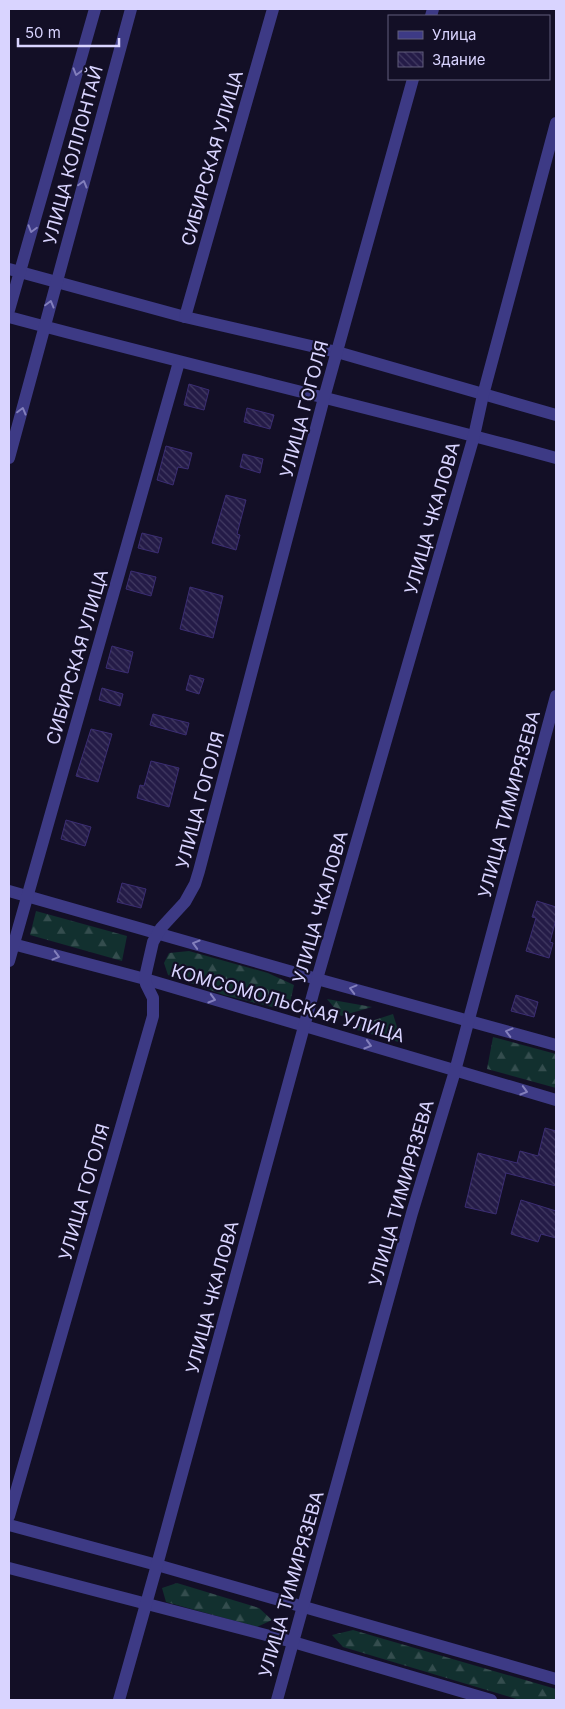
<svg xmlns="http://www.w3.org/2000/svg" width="565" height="1709" font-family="Inter,sans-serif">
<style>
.forest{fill:url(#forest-firs)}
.building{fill:url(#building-back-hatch);stroke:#3b2d73}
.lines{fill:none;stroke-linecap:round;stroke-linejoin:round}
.minor{stroke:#3d3a85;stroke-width:12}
.oneway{stroke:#837fbc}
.labels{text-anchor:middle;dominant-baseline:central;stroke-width:4.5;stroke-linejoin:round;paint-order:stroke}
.street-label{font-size:18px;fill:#d9d4ff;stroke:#130f26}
</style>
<defs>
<pattern id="forest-firs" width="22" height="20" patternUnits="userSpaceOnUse" patternTransform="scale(1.25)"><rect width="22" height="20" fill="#12302f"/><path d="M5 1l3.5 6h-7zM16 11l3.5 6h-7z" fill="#344d4e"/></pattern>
<pattern id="building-back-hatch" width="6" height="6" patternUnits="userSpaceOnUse" patternTransform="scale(1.25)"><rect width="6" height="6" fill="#241b47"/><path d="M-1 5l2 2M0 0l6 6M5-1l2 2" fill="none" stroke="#433b63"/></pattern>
</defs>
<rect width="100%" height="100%" fill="#130f26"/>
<!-- forest -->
<g class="forest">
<polygon points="36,911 127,936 122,961 30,935"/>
<polygon points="189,951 268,973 294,985 289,1007 280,1009 224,995 168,975 164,963 169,953"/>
<polygon points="327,999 372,1007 341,1016"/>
<polygon points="393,1014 402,1043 350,1028"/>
<polygon points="493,1037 556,1054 556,1088 487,1069"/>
<polygon points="177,1583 259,1608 272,1620 257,1627 166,1602 162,1588"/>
<polygon points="353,1630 556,1689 556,1700 520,1700 343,1647 332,1635"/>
</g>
<!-- building -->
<g class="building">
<polygon points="189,384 209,390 204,410 184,405"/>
<polygon points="247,408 274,415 270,429 244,422"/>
<polygon points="166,446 192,453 188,469 178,467 173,485 157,480"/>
<polygon points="243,454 263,459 260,473 240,467"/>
<polygon points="226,495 246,500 237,534 240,535 236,550 212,543"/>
<polygon points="142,533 162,538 158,553 138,548"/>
<polygon points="131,571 156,577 151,596 126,589"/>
<polygon points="190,587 223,596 213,638 180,629"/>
<polygon points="112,646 133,652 128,673 106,668"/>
<polygon points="190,675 204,679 199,694 186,690"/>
<polygon points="102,688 123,694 120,706 99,700"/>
<polygon points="153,714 189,723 186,735 150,725"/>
<polygon points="91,729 112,734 98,782 76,776"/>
<polygon points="151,761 179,768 169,807 137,798 140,785 144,786"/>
<polygon points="66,820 91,827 85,846 61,839"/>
<polygon points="122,883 146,889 141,908 117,902"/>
<polygon points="537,901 556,907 556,919 550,942 553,943 549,958 526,951 536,918 532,917"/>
<polygon points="516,995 538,1002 534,1017 511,1011"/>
<polygon points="545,1128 556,1131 556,1186 506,1173 496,1214 465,1207 478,1153 517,1163 520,1151 538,1156"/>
<polygon points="521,1200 556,1211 556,1238 541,1234 538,1242 511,1234"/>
</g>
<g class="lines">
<!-- minor -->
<g class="minor">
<polyline points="431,16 433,9"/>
<polyline points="9,269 185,317 337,352 556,415"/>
<polyline points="9,310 95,9"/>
<path d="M9 317C191 366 374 408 556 458"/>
<polyline points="185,317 273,9"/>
<polyline points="9,458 131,9"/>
<polyline points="9,891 317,979 556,1045"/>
<polyline points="9,943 145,979 556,1100"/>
<polyline points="9,961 179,362"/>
<polyline points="9,1516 153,1016 153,998 146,984 145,977 153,942 161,928 185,902 195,884 199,871 324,398 413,79"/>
<polyline points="9,1525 157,1565 556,1679"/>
<polyline points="9,1568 293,1642 491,1700"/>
<polyline points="119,1700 157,1565 317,979 474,436 483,395 556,123"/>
<polyline points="277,1700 412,1213 455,1071 556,696"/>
</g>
</g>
<!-- one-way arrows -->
<defs><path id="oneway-chevron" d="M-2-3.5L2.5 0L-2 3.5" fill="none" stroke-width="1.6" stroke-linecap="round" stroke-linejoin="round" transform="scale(1.25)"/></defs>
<g class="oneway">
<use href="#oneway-chevron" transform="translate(77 72) rotate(106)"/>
<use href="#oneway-chevron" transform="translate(83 184) rotate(-75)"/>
<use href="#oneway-chevron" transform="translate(32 229) rotate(106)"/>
<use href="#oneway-chevron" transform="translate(50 304) rotate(-75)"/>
<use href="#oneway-chevron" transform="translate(22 411) rotate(-75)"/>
<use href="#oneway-chevron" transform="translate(196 944) rotate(-164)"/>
<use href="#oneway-chevron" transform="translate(56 956) rotate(15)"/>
<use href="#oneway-chevron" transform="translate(353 989) rotate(-165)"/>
<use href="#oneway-chevron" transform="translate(212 999) rotate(16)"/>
<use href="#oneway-chevron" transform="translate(509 1032) rotate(-165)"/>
<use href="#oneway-chevron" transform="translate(368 1045) rotate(17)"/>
<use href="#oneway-chevron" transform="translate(524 1091) rotate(16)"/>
</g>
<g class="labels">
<!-- street labels -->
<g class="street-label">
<text transform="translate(73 155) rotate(-75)">УЛИЦА КОЛЛОНТАЙ</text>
<text transform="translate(212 158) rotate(-74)">СИБИРСКАЯ УЛИЦА</text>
<text transform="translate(304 409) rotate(-75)">УЛИЦА ГОГОЛЯ</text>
<text transform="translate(432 518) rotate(-74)">УЛИЦА ЧКАЛОВА</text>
<text transform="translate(77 657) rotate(-74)">СИБИРСКАЯ УЛИЦА</text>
<text transform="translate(200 800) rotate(-75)">УЛИЦА ГОГОЛЯ</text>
<text transform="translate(509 804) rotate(-75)">УЛИЦА ТИМИРЯЗЕВА</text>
<text transform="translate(320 907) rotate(-74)">УЛИЦА ЧКАЛОВА</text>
<text transform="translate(288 1003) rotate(16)">КОМСОМОЛЬСКАЯ УЛИЦА</text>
<text transform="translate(84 1192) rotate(-74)">УЛИЦА ГОГОЛЯ</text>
<text transform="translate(401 1193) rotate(-74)">УЛИЦА ТИМИРЯЗЕВА</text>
<text transform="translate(212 1297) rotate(-75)">УЛИЦА ЧКАЛОВА</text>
<text transform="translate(291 1584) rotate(-74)">УЛИЦА ТИМИРЯЗЕВА</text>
</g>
</g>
<!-- border -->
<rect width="565" height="1709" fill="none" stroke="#d9d4ff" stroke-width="20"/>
<!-- legend -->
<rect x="388" y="15" width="162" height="65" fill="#130f26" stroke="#625e7d"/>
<rect x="398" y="31" width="25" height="8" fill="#3d3a85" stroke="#625e7d"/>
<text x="432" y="40" font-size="15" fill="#d9d4ff">Улица</text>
<rect x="398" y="52" width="25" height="15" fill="url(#building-back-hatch)" stroke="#625e7d"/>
<text x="432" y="65" font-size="15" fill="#d9d4ff">Здание</text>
<!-- scale -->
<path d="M18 38v8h101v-8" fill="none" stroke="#d9d4ff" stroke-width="2.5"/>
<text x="25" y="38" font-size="15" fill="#d9d4ff" stroke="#130f26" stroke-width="4" paint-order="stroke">50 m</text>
</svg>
